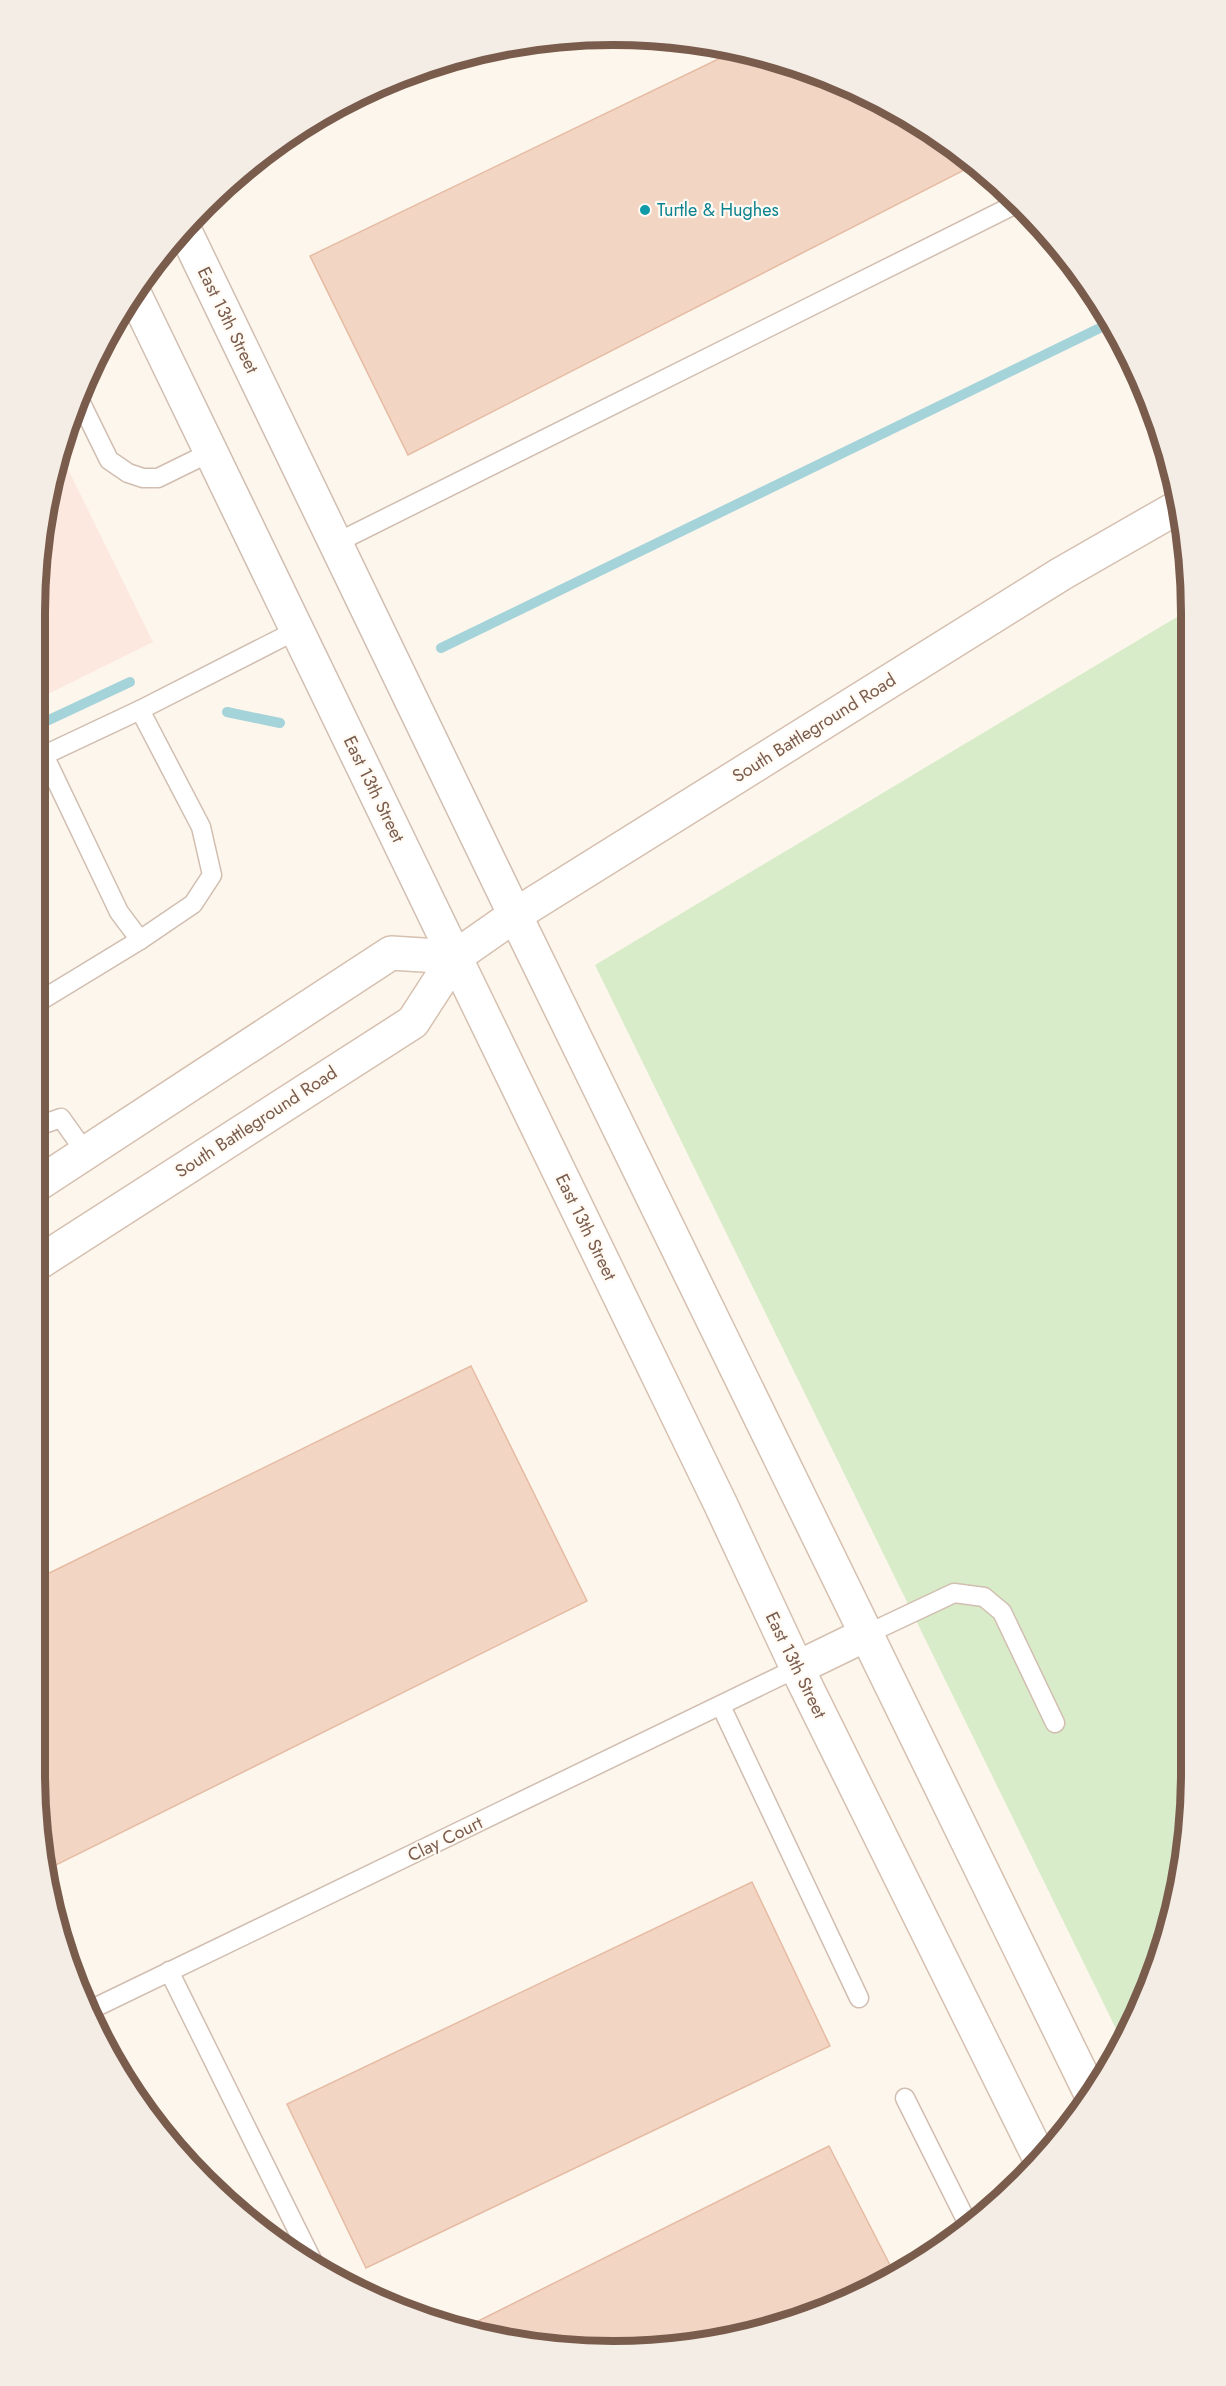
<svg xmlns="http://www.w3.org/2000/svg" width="1226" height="2386" font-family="Jost,sans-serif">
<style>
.commercial{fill:#fde8e0}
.green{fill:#d8ecc9}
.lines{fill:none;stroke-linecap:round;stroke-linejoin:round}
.stream{stroke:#a5d3da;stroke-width:10}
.building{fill:#f3d5c3;stroke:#e6bba3;stroke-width:1.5}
.lane-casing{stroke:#d1beb0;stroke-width:21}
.street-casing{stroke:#d1beb0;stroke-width:36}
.secondary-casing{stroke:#d6c0b0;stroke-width:36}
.lane{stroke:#fff;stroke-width:18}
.street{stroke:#fff;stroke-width:33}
.secondary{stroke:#fff;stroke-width:33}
.culture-dot{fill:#0f9aa8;stroke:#fffaf3;stroke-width:2}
.labels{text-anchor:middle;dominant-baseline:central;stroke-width:4.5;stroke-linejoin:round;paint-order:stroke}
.culture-label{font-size:18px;fill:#0d838f;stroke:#fffaf3;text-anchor:start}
.street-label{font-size:18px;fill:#7a5c4d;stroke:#fffaf3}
.rim{fill:none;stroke:#7a5c4d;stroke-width:8}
</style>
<rect width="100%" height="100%" fill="#fdf6ec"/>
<!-- commercial -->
<polygon class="commercial" points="59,451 153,642 36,700 36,576 54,463"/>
<!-- green -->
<polygon class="green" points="1187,611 1190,1810 1172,1923 1132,2029 1123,2043 595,965"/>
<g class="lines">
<!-- stream -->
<g class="stream">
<polyline points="441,648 1108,324"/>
<polyline points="227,712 280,723"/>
<polyline points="36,726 130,682"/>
</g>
</g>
<!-- building -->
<g class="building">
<polygon points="737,50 763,54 869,94 974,165 408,455 310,256"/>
<polygon points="471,1366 587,1601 50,1868 34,1773 35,1580"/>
<polygon points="752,1882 830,2046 366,2268 287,2104"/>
<polygon points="829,2146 893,2271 835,2307 651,2350 460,2330"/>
</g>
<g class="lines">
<defs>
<g id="lane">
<polyline points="79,399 109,460 128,473 143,478 158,478 211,452"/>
<polyline points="336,543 1018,203"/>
<polyline points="140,710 297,630"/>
<polyline points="44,755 119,912 140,940"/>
<polyline points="35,1004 140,940 193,904 212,875 201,827 140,710 36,759"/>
<polyline points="35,1127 61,1118 86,1153"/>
<polyline points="865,1635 954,1593 984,1597 1002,1612 1055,1723"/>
<polyline points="721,1706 859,1998"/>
<polyline points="169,1971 314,2264"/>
<polyline points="92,2009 797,1668"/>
<polyline points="905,2098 968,2224"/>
</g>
<g id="street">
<polyline points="184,229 515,915"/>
<polyline points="134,293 455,957"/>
</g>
<g id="secondary">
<polyline points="515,915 1091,2094"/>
<polyline points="455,957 720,1503 797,1668 1040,2159"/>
<polyline points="35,1186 391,953 455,957"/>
<polyline points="35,1265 413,1022 455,957 515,915 1061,574 1178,507"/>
<polyline points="797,1668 865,1635"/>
</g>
</defs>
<!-- lane casing -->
<use href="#lane" class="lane-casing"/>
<!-- street casing -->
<use href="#street" class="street-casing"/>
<!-- secondary casing -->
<use href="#secondary" class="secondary-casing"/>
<!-- lane -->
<use href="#lane" class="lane"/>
<!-- street -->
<use href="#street" class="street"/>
<!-- secondary -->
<use href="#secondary" class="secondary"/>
</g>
<!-- markers -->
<circle class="culture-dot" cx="645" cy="210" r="6"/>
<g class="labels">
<!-- culture labels -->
<g class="culture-label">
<text x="657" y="210">Turtle &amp; Hughes</text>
</g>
<!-- street labels -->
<g class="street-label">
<text transform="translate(228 320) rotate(64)">East 13th Street</text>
<text transform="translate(814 728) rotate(-32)">South Battleground Road</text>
<text transform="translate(374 789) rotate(64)">East 13th Street</text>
<text transform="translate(256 1122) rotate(-33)">South Battleground Road</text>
<text transform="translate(586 1227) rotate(64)">East 13th Street</text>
<text transform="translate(796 1665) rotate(64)">East 13th Street</text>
<text transform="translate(445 1839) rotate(-26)">Clay Court</text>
</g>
</g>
<!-- crop -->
<path d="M0 0H1226V2386H0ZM613 45H613A568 568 0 0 1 1181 613V1773A568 568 0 0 1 613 2341H613A568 568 0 0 1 45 1773V613A568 568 0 0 1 613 45Z" fill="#f4ede6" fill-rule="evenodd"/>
<path class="rim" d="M613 45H613A568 568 0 0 1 1181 613V1773A568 568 0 0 1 613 2341H613A568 568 0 0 1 45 1773V613A568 568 0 0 1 613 45Z"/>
</svg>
